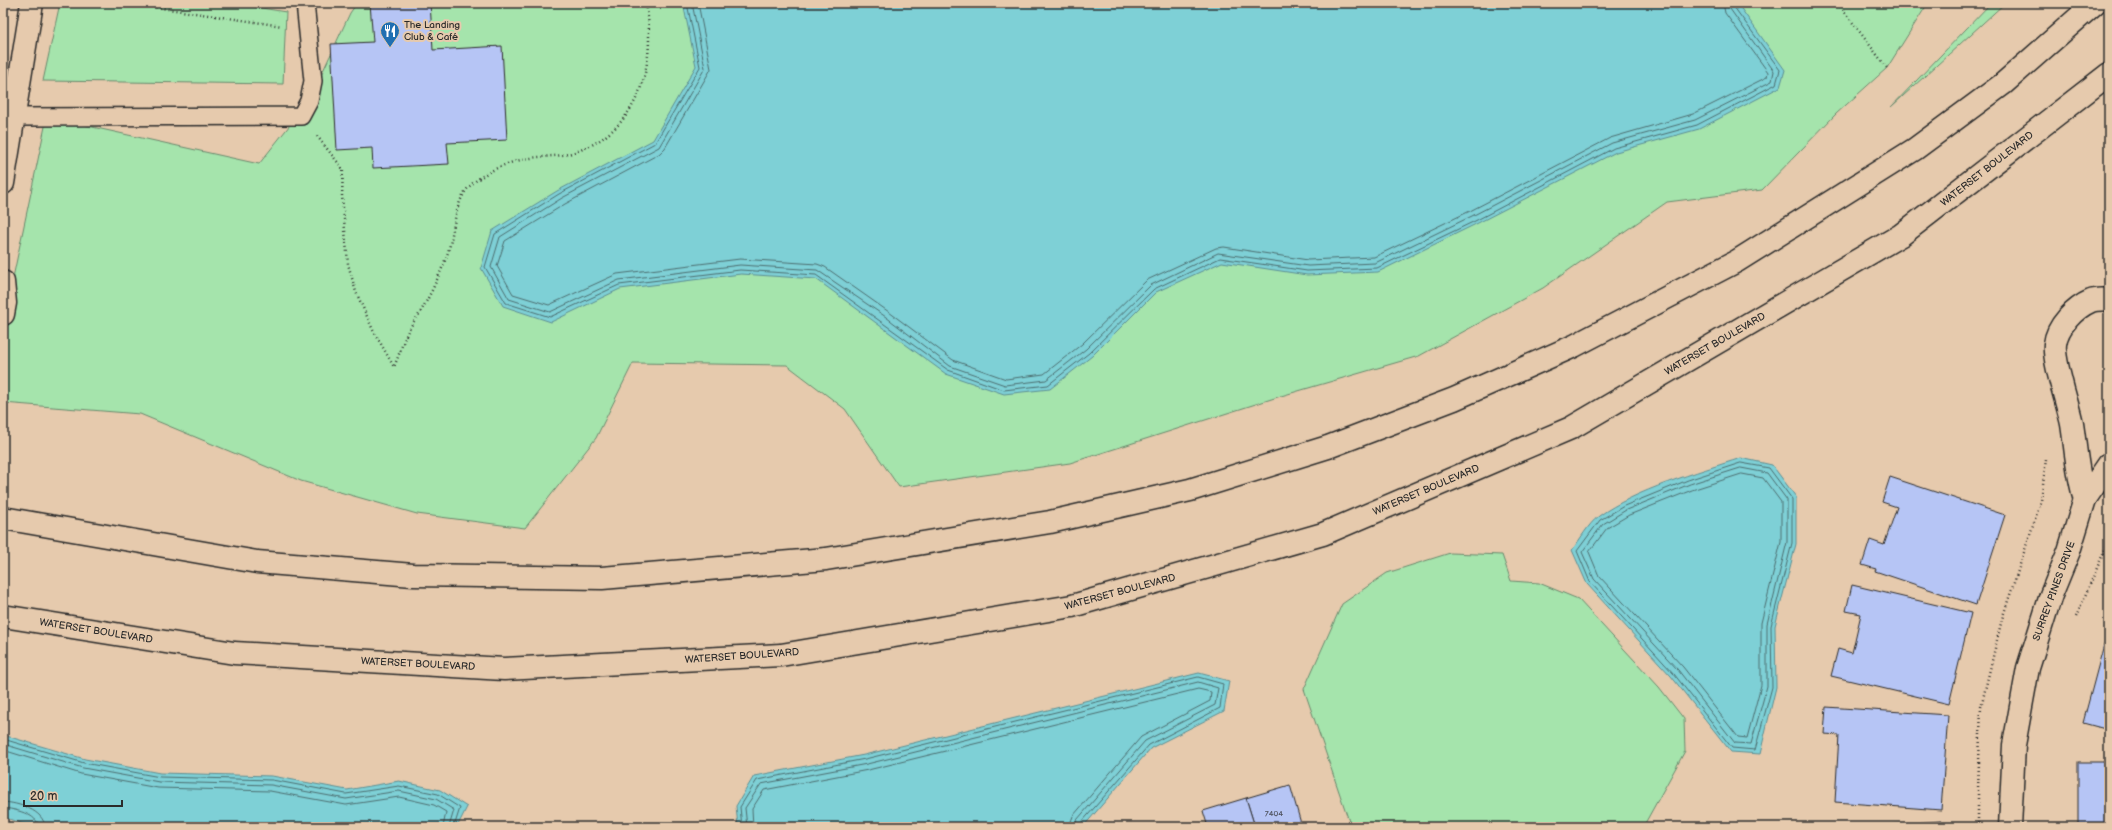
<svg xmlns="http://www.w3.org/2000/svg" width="2112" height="830" font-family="'Balsamiq Sans',sans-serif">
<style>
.green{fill:#a5e4ac;stroke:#68886c}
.water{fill:#7ed0d6;stroke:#5d8e92}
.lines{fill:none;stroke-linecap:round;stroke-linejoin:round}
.shore{stroke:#4c6d6f;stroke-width:1}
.building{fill:#b6c5f5;stroke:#2b2b2b}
.lane-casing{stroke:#2b2b2b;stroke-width:20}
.street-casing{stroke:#2b2b2b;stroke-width:25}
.secondary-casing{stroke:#2b2b2b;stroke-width:25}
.path{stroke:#2b2b2b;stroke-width:2.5;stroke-dasharray:1 3;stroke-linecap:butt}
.lane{stroke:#e6caad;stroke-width:17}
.street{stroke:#e6caad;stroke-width:22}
.secondary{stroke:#e6caad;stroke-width:22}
.labels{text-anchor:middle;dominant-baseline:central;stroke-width:4;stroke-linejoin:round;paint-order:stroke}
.number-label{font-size:8px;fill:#4e525e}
.poi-label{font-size:10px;fill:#2b2b2b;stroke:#e6caad;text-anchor:start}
.street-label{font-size:10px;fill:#2b2b2b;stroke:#e6caad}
</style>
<rect width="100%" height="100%" fill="#e6caad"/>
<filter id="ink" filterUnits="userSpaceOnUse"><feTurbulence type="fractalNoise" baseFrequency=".025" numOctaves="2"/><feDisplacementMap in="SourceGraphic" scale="8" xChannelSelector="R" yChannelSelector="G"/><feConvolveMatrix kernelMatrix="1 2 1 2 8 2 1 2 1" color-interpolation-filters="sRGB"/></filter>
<g filter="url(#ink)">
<!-- green -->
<g class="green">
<polygon points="60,3 231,3 286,12 283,84 43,81"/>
<polygon points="357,3 1928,3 1887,68 1836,114 1762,190 1667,202 1543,288 1419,356 1281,396 1070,463 899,487 845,409 787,365 633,363 596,438 525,528 417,514 301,481 140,414 3,403 3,325 47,117 259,164 309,101 350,13"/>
<polygon points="1991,3 2005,3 1891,107"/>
<polygon points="1450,553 1502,555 1511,581 1539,583 1578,599 1659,687 1684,719 1685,751 1643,827 1351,827 1304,689 1342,604 1387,573"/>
</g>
<!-- water -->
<g class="water">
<polygon points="683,3 1737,3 1785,70 1780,87 1699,129 1616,152 1476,224 1378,272 1307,275 1222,262 1156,292 1092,356 1050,389 1004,394 946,374 816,279 741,274 620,289 551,322 503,306 481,268 492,231 557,191 653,140 696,66"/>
<path d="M1741 458 1772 465 1796 497V544L1775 626 1776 687 1760 754 1731 752 1671 676 1587 584 1572 550C1580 540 1588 524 1599 516 1635 490 1698 472 1741 458Z"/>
<polygon points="1199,673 1229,681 1224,711 1151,748 1083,827 738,827 736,806 754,776 864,755"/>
<polygon points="3,735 85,759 160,773 272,776 347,790 399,781 440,790 467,807 457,827 33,827 3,817"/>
</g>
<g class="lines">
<!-- shore -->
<g class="shore">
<polyline points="687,3 700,67 655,143 559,194 495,234 485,267 506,303 550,317 619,285 740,270 816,275 948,370 1004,390 1048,385 1089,353 1154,289 1220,258 1307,271 1377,268 1475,221 1614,148 1697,125 1776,84 1780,70 1734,7 1734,3"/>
<polyline points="692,3 705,68 659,147 562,198 500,237 491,267 509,299 550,312 619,280 740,265 817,270 886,317 950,366 1005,385 1046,380 1086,349 1151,285 1218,253 1308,266 1375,263 1472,216 1612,143 1695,120 1772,81 1774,71 1730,9 1729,3"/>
<polyline points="698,3 711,69 665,148 659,154 565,204 505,241 497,266 513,294 549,305 617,274 740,259 817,264 825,267 889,312 953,360 1006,379 1044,374 1082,344 1147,280 1216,248 1224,247 1308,260 1374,257 1470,211 1610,138 1693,114 1767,77 1768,72 1725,13 1723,3"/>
<polygon points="1741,463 1769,468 1792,499 1792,543 1771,626 1772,687 1755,750 1732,748 1674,674 1590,582 1577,551 1600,520 1624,506 1688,480"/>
<polygon points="1741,468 1767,473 1787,500 1787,542 1767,624 1767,686 1751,744 1735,743 1678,670 1594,579 1582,552 1603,524 1626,510 1690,484"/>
<polygon points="1742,474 1763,478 1781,502 1781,542 1761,623 1761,685 1747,738 1738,737 1683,667 1599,576 1589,552 1607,528 1629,515 1692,490"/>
<polyline points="3,739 84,763 160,777 272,780 346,794 399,786 438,794 460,808 454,827"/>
<polyline points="3,744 83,768 159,782 271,785 346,799 399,791 436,799 454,810 449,827"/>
<polyline points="3,750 81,774 158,788 270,791 346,805 399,797 434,805 446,812 443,827"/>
<path d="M3 802C18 803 44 810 45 827"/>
<path d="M3 808C14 809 38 814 39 827"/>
<polyline points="742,827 740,807 757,780 865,759 1198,677 1223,684 1220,708 1149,745 1081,823 1080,827"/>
<polyline points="747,827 745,808 761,784 867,764 1198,682 1218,688 1215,705 1145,741 1077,820 1075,827"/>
<polyline points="753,827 752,809 764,790 868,770 1198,689 1211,692 1210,701 1141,737 1073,816 1069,827"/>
</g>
</g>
<!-- building -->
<g class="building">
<polygon points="370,3 430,3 433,50 502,46 507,140 447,143 449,164 373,168 372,148 337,150 331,44 373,42"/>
<polygon points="1890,477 2005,515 1976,605 1875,571 1876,569 1862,565 1870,540 1884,545 1897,507 1882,502"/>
<polygon points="1852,585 1971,613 1949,704 1831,676 1838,649 1852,653 1861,614 1846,611"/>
<polygon points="2107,633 2109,633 2109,730 2083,723"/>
<polygon points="1826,707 1948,715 1941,810 1835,802 1839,735 1824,734"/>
<rect x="2078" y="762" width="31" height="65"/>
<polygon points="1290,785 1302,827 1255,827 1246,798"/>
<polygon points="1246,798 1255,827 1208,827 1203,811"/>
<polygon points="1941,821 1941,827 1859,827"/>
</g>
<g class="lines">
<defs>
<polyline id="lane" points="13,117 301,116 309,101 313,81 305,3"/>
<g id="street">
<polyline points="3,183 32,3"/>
<polyline points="3,282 5,303 3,314"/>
<path d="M2085 499C2077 474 2076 450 2072 424 2068 404 2053 362 2055 344 2057 326 2075 308 2091 301 2096 299 2103 300 2109 299"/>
<polyline points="2010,827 2014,745 2028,668 2051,595 2069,551 2085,499 2109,464"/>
</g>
<g id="secondary">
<polyline points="3,518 257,562 413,575 602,578 826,559 1050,522 1190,490 1328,447 1454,399 1574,346 1737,261 1915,149 2003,84 2095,3"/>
<polyline points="3,616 234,653 504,669 781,655 1072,606 1323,534 1571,428 1901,235 2109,74"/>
</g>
</defs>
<!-- lane casing -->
<use href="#lane" class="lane-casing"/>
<!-- street casing -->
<use href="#street" class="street-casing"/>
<!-- secondary casing -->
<use href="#secondary" class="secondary-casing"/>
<!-- path -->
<g class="path">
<polyline points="128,3 282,26"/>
<polyline points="1838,3 1887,68"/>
<path d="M317 136 343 169 342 196 348 264 356 292 373 330 394 367C399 355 403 342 408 331 411 325 416 319 420 313 430 295 440 275 447 255 455 233 453 199 473 183 491 168 516 159 539 157 551 156 561 156 572 153 639 132 657 66 646 3"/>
<polyline points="2076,617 2109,540"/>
<polyline points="1978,827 1978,789 1981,707 2002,619 2041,501 2046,459"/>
</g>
<!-- lane -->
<use href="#lane" class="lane"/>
<!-- street -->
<use href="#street" class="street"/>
<!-- secondary -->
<use href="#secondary" class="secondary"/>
</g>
</g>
<!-- icons -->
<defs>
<symbol id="restaurant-pin" viewBox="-11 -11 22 30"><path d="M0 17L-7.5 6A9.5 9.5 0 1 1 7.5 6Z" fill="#1f6fb2" stroke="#e6caad"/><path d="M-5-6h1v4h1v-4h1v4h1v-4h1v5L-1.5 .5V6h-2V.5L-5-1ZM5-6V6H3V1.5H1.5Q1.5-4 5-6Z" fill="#fff"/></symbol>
</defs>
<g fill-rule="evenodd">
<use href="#restaurant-pin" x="379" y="20" width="22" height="30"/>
</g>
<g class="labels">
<!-- number labels -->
<g class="number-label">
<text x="1274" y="813">7404</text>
</g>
<!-- poi labels -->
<g class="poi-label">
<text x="404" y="25">The Landing<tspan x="404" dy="12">Club &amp; Café</tspan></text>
</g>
<!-- street labels -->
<g class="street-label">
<text transform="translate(1987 169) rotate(-38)">WATERSET BOULEVARD</text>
<text transform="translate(1715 344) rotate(-30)">WATERSET BOULEVARD</text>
<text transform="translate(1426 490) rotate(-23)">WATERSET BOULEVARD</text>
<text transform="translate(2054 591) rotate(-70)">SURREY PINES DRIVE</text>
<text transform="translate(1120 592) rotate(-15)">WATERSET BOULEVARD</text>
<text transform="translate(96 631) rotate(9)">WATERSET BOULEVARD</text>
<text transform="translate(742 656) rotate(-4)">WATERSET BOULEVARD</text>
<text transform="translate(418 664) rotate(3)">WATERSET BOULEVARD</text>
</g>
</g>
<!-- margin -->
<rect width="2112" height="830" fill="none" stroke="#e6caad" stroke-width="16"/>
<rect x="8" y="8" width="2096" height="814" fill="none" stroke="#2b2b2b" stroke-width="1.5" filter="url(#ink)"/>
<!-- scale -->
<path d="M24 800v6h98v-6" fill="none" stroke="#2b2b2b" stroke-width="2"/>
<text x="30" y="800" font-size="12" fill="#2b2b2b" stroke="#e6caad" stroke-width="3" paint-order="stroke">20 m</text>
</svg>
